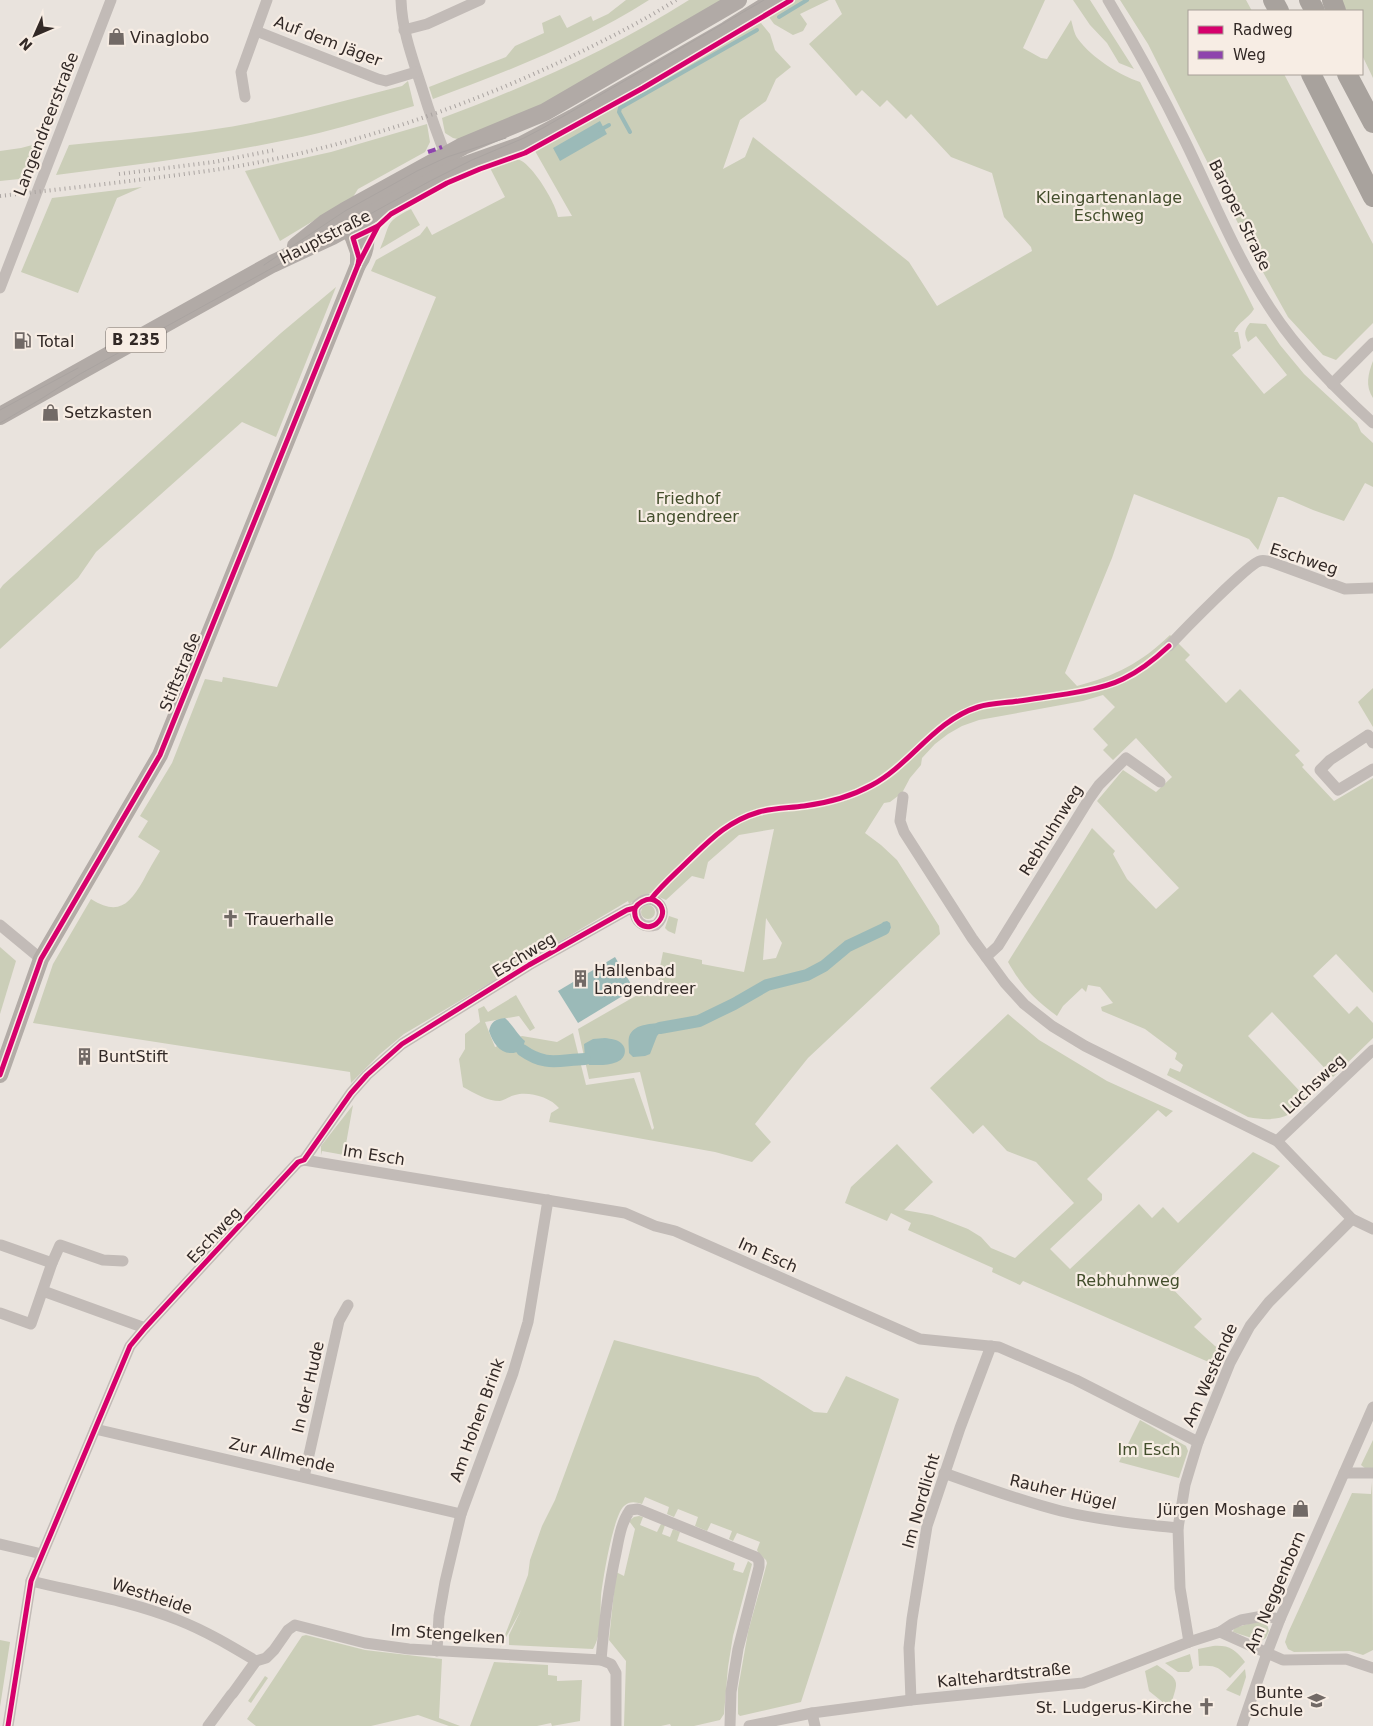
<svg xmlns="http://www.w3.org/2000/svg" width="1373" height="1726" font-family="'DejaVu Sans',sans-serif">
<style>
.green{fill:#cbceb8;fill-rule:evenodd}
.water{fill:#9bbab8}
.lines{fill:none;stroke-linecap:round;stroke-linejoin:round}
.stream{stroke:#9bbab8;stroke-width:4}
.canal{stroke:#9bbab8;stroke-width:12}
.street{stroke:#c2bbb7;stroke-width:11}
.secondary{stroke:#b3aca7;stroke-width:16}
.primary{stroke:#b1aaa6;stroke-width:18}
.highway{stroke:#a8a29d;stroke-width:20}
.tram{stroke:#aaa4a1;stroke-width:1}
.rail{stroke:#aaa4a1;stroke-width:4;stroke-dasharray:1 4;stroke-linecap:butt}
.quiet{stroke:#8e44ad;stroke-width:4;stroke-dasharray:8 4;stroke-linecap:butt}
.cycleway-casing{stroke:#f7ede4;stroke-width:8}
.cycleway{stroke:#d6006c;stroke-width:5}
.labels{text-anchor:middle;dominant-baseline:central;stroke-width:4.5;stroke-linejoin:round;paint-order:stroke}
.shield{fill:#f7ede4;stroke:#6d645f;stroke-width:1}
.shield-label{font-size:15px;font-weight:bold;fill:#322926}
.poi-label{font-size:16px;fill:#322926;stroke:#f7ede4;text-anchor:start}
.street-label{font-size:16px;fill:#322926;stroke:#f7ede4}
.park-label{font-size:16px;fill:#434e2c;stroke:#f7ede4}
</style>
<rect width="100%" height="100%" fill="#e9e3dd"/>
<!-- green -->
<g class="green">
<path d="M626 0H649C583 42 506 72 433 99L429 87 506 57 515 46 544 33 542 23 560 15 567 28 591 16 593 21 608 14Z"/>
<path d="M689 0H726L544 106 462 140 453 138 445 133 442 118C528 86 612 49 689 0Z"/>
<polygon points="795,0 829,0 800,14 807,24 803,31 793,35 774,24 769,17"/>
<path d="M835 0H1045L1023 48 1041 58 1047 59 1071 20C1073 26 1074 34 1078 39 1092 58 1119 75 1140 82L1254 309C1248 319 1239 321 1234 332H1238L1241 348 1232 355 1264 394 1287 375 1256 336 1248 342C1244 334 1244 330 1250 323L1266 324 1280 345 1304 374 1357 423 1361 432 1373 443V487L1365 483 1344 521 1313 510 1283 497H1278L1258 550 1249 539 1134 494 1112 558 1065 673 1077 686C1115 676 1141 663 1170 635L1190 655 1185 660 1226 703 1240 689 1300 751 1295 755 1304 765 1302 767 1334 801 1373 778V993L1336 954 1313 976 1349 1014 1357 1006 1373 1023V1038L1333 1077 1272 1012 1248 1036 1308 1100C1289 1119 1274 1122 1248 1117L1167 1075 1170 1068 1180 1072 1183 1065 1175 1059 1177 1053 1145 1029 1102 1011 1101 1007 1113 1003 1100 987 1088 985 1086 992 1082 988 1063 1006 1057 1016C1033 998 1023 988 1008 962L1092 828 1115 851 1113 854 1127 879 1156 909 1179 888 1097 801 1123 770 1156 792 1172 777 1136 738 1113 760 1103 750 1108 745 1093 729 1115 707 1103 695 1083 701 979 720 962 726 948 734 935 744 922 758 921 765 910 778 902 793 890 802 884 803 865 833 881 845 897 860 939 926 940 934 808 1058 755 1124 771 1142 752 1162 715 1152 549 1122 551 1113 559 1108C550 1097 528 1091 515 1095 510 1096 505 1100 500 1101 487 1101 474 1093 463 1087L459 1059 465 1049V1034L480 1022 478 1009 484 1006 488 1012 516 995 535 1028 530 1031 519 1016 485 1022 495 1047 522 1036 557 1042 573 1033 586 1085 634 1078 652 1130 654 1128 640 1072 589 1079 578 1029 660 982 658 977 663 952 702 960V964L744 972 774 829 739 835 708 862 704 879 692 876 666 900 650 893 629 904 628 901 404 1034 380 1054 351 1083 350 1072 33 1023 53 964 91 899C118 916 129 905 143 881 148 871 154 861 160 851L138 837 148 821 140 816 172 763 205 679 222 682 223 677 277 687 436 297 371 271 376 260 420 235 427 226 432 235 505 197 490 168C496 166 511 159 516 159 530 159 557 205 558 217L572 216 535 151 758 24 761 23 770 34 775 50 791 67 776 79 766 101 740 120 723 169 745 157 753 137 909 262 937 306 1032 251 1031 247 1004 217 992 173 951 157 911 114 906 119 887 100 880 107 862 90 856 96 809 44 842 14ZM766 918 782 943 776 958 763 960Z"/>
<polygon points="1073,0 1090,0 1134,69 1119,63 1107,43 1090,25"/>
<polygon points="1120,0 1246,0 1252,11 1189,11 1189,74 1284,74 1373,244 1373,323 1336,360 1323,355 1288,317 1259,265 1148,44"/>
<polygon points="1339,0 1373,0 1373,78 1362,55 1362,11 1342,11"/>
<path d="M408 81 414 106C382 115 351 125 319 133 233 153 144 164 56 175L69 145C115 140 162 137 209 130 274 121 338 102 402 86Z"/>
<polygon points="427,124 430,142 425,152 358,189 353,197 280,241 245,171 331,152"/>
<polygon points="40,143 29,178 0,181 0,151 21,148"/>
<polygon points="142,187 117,198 78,293 21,272 52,198"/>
<path d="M411 209 420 225 380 249C391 224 384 222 411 209Z"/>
<polygon points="336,287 276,437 242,422 96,552 78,578 0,649 0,589 3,585 281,333"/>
<path d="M1373 361V398C1365 386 1368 374 1373 361Z"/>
<polygon points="1373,688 1373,727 1358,702"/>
<circle cx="648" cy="912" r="7"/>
<polygon points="669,916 678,919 675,934 668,931 665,928"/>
<polygon points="0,947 16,961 0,1014"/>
<polygon points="1008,1014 1039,1040 1107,1081 1173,1111 1166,1117 1158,1110 1087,1179 1102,1194 1102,1200 1050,1249 1070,1269 1139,1204 1152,1218 1163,1207 1178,1223 1253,1152 1280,1166 1166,1282 1202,1319 1194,1327 1215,1346 1226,1353 1220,1367 1023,1281 1020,1285 992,1272 993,1268 908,1230 911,1223 891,1213 887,1221 845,1203 851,1187 897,1144 933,1182 904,1210 932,1215 968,1229 981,1237 991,1248 1015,1258 1074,1203 1036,1162 1007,1151 983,1125 973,1134 930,1088"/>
<polygon points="353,1105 344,1155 322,1151 321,1155 321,1146"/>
<path d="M614 1340 758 1377 814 1412 827 1413 846 1376 899 1399 801 1702 740 1716 738 1714V1689L748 1632 767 1563 766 1560 759 1554 757 1550 760 1542 737 1533 733 1541 729 1539 732 1531 711 1523 707 1531 695 1526 698 1517 678 1509 674 1517 667 1514 669 1507 645 1497 642 1504C635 1502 630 1501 624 1506 613 1516 603 1579 601 1596 600 1612 602 1635 593 1649L509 1645V1635L521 1610 500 1648 528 1575 530 1560 542 1526 555 1500Z"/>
<polygon points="1140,1420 1186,1446 1188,1451 1179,1478 1119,1462"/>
<polygon points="1373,1440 1373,1469 1366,1469 1361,1465"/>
<polygon points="1372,1482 1373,1650 1363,1655 1350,1651 1294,1652 1288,1649 1285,1642 1288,1633 1352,1493 1371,1494"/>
<polygon points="639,1516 643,1517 640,1525 657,1532 661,1524 665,1525 662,1534 670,1537 673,1529 680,1532 677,1541 735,1563 733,1570 743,1573 748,1561 752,1564 733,1636 728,1667 724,1714 720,1720 694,1726 671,1726 670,1724 661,1726 624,1726 626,1661 609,1640 616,1572 624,1576 635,1529 629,1521 634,1517"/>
<polygon points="1262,1620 1267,1624 1269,1631 1266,1638 1261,1641 1233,1632 1234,1628"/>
<polygon points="306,1635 365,1650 442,1659 439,1718 460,1726 449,1726 418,1715 371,1726 256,1726 247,1719 302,1636"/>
<polygon points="0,1640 10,1642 0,1707"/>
<path d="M1213 1646C1229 1645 1235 1649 1245 1662L1230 1678C1218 1667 1216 1665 1199 1666L1198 1649Z"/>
<polygon points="1190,1654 1193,1668 1189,1672 1178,1672 1165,1663"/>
<polygon points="494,1662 548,1665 548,1675 557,1676 557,1681 582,1680 580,1721 552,1726 551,1723 537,1726 470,1726"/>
<path d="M1157 1665C1182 1682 1178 1680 1170 1708L1149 1691 1145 1671Z"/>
<polygon points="1245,1669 1246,1677 1240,1696 1226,1690"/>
<polygon points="265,1676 268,1678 251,1703 248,1701"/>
</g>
<!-- water -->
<g class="water">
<polygon points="600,121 607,134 560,161 553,148"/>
<path d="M887 921 890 923 891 928C886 933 883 936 875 935V932L883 922Z"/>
<polygon points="615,957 634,989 578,1023 558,991"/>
<path d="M505 1018C513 1025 517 1034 525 1041L522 1050C505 1059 494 1047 489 1031 491 1022 495 1019 505 1018Z"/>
<path d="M660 1023 663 1029 657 1036 650 1054 645 1056 633 1057 629 1053C629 1048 628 1041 629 1037 633 1024 650 1024 660 1023Z"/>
<path d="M605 1038C611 1039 617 1039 621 1043 628 1049 625 1059 617 1062 608 1066 598 1065 589 1065L585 1059 584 1044 593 1039Z"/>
</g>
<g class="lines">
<!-- stream -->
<g class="stream">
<polyline points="779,17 807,0"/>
<polyline points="600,130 609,125"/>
<polyline points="630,132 619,112 620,108 757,30"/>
</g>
<!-- canal -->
<g class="canal">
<polyline points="660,1028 699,1021 734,1004 767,985 807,975 824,966 848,946 884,929"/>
<path d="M522 1050C546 1067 558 1060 585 1059"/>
</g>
<!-- street -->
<g class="street">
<path d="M401 0C402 30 412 57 421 85 429 111 438 137 448 161"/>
<path d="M1108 0C1135 45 1161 92 1184 139 1212 196 1235 255 1270 308 1298 351 1335 388 1373 423"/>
<polyline points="404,30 427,24 480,0"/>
<polyline points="256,31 378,79 386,81 416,72"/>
<polyline points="245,97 241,72 267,0"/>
<polyline points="0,288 111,0"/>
<polyline points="1332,384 1373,343"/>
<path d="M1169 646C1181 633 1249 563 1260 561 1263 560 1265 561 1268 561L1345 589 1373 588"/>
<polyline points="1373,743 1368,735 1330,760 1320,770 1338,790 1373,769"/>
<polyline points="903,797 900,821 904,832 972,938 1005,983 1024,1004 1052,1026 1085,1046 1277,1141 1352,1219 1373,1229"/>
<polyline points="0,925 41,959"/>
<polyline points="986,957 998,946 1089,799 1099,785 1126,758 1160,782"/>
<polyline points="1277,1141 1373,1050"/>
<polyline points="304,1160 625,1213 655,1226 675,1231 920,1339 999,1347 1076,1380 1198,1442"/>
<polyline points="1,1245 52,1263"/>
<polyline points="43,1291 145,1328"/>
<polyline points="0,1313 31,1324 52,1263 60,1245 103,1260 123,1261"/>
<polyline points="95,1429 461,1514"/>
<path d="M944 1473C983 1487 1021 1501 1061 1511 1099 1520 1139 1524 1178 1528"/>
<polyline points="1344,1473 1373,1473"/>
<polyline points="304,1477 339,1321 348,1305"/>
<polyline points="0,1544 42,1554"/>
<path d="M31 1581C80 1593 131 1601 178 1620 206 1631 231 1646 256 1661"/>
<polyline points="1220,1632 1283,1660 1346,1659 1373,1668"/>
<polyline points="1189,1642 1180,1588 1178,1528 1185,1485 1198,1442 1230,1363 1250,1326 1269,1302 1352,1219"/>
<polyline points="437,1651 439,1616 445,1582 461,1514 513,1373 528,1322 548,1200"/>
<path d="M601 1660C604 1624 608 1589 616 1553 619 1538 621 1523 630 1510L638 1509 756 1557 759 1561V1567L738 1649 731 1692 730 1726"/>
<polyline points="911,1700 909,1648 912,1619 927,1526 960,1428 991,1346"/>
<polyline points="812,1713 815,1726"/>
<path d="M8 1726 31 1581 130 1346 145 1328 298 1162 304 1160 351 1093 367 1075 402 1044 529 965 627 910 635 908C649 887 674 909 656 925 643 929 634 921 635 908"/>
<polyline points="208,1726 231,1695 233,1693 256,1661 266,1658 274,1650 288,1630 295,1625 365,1643 409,1649 601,1660 611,1664 616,1673 616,1726"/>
<polyline points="749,1726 812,1713 911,1700 1083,1683 1189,1642 1220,1632 1232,1624 1241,1620 1263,1616 1280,1619"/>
<polyline points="1242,1726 1267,1653 1280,1619 1373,1407"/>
</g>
<!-- secondary -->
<g class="secondary">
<polyline points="346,215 347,228 353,238 358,252 358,265"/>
<path d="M0 1075 41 959 160 755 358 265C369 249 368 237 361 219L351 214"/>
</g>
<!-- primary -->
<g class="primary">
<polyline points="296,246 325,223 345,211 463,146 545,112 738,0"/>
<polyline points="0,416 272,264 332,236 452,170 522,145 573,118 727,30 775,0"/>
</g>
<!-- highway -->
<g class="highway">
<polyline points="1273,0 1279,11"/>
<polyline points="1309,0 1315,11"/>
<polyline points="1332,0 1336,11"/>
<polyline points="1311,74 1373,197"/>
<polyline points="1347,74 1373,123"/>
</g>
<!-- tram -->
<g class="tram">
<polyline points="264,265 345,211 417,171 447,157 506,138"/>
<polyline points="0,410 78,368"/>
<polyline points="0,423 41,399 80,374 430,181 472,160 524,138 543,128 764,0"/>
</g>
<!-- rail -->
<g class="rail">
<polyline points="119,174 214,162 275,150"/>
<path d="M0 196C71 188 143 180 214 170 333 152 454 112 562 61 601 42 640 23 676 0"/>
</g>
<!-- quiet -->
<polyline class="quiet" points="428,152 442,147"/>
<defs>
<g id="cycleway">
<polyline points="358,265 359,258 353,238 378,226 391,214 447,183 480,169 525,153 643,88 791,0"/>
<path d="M635 908C634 914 635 919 639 923 655 937 676 907 651 899"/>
<polyline points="0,1075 41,959 160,755 358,265 378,226"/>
<path d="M8 1726 31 1581 130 1346 145 1328 298 1162 304 1160 351 1093 367 1075 402 1044 529 965 627 910 635 908C638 903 645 899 651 899 662 885 675 874 688 861 710 840 728 821 759 812 773 808 789 808 804 806 827 803 852 796 872 785 911 764 934 721 978 707 991 703 1006 703 1019 701 1049 696 1097 692 1123 679 1140 671 1155 659 1169 646"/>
</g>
</defs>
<!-- cycleway casing -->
<use href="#cycleway" class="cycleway-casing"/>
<!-- cycleway -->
<use href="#cycleway" class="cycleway"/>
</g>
<!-- icons -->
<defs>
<symbol id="shop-bare" viewBox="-9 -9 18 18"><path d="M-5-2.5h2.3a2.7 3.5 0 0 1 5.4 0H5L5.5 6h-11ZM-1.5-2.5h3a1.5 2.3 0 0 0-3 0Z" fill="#726a66" stroke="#f7ede4" stroke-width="2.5" paint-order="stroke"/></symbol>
<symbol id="fuel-bare" viewBox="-9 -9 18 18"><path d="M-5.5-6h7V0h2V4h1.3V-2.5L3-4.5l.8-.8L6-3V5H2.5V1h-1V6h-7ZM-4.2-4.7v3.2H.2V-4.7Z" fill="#726a66" stroke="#f7ede4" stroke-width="2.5" paint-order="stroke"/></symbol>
<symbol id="church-bare" viewBox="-9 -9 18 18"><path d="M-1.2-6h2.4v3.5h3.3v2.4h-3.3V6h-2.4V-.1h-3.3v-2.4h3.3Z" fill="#726a66" stroke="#f7ede4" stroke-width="2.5" paint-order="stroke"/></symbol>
<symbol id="building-bare" viewBox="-9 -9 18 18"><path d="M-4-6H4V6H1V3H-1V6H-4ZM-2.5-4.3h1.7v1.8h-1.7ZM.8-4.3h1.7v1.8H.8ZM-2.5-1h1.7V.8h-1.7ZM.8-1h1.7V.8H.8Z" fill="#726a66" stroke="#f7ede4" stroke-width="2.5" paint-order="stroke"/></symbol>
<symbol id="school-bare" viewBox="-9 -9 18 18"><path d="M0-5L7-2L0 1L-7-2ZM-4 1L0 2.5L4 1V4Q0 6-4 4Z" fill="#726a66" stroke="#f7ede4" stroke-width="2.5" paint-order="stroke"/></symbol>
</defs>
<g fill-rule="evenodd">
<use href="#shop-bare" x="104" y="24" width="25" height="25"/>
<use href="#fuel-bare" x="10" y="328" width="25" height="25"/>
<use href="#shop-bare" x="38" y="400" width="25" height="25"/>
<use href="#church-bare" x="218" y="906" width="25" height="25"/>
<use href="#building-bare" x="568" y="966" width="25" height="25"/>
<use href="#building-bare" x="72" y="1044" width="25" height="25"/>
<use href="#shop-bare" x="1288" y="1496" width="25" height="25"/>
<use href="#school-bare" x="1304" y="1688" width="25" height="25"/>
<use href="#church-bare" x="1194" y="1694" width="25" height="25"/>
</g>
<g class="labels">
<!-- shield labels -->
<rect class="shield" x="106" y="327.5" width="60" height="25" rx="4"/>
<g class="shield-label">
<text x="136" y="340">B 235</text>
</g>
<!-- poi labels -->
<g class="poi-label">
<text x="130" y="37">Vinaglobo</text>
<text x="37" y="341">Total</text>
<text x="64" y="412">Setzkasten</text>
<text x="245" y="919">Trauerhalle</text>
<text x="594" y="970">Hallenbad<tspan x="594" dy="18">Langendreer</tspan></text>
<text x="98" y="1056">BuntStift</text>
<text x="1286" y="1509" text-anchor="end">Jürgen Moshage</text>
<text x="1303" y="1692" text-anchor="end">Bunte<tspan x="1303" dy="18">Schule</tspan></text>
<text x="1192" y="1707" text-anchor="end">St. Ludgerus-Kirche</text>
</g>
<!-- street labels -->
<g class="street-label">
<text transform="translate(328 41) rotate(21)">Auf dem Jäger</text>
<text transform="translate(46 124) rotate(-69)">Langendreerstraße</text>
<text transform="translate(1240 215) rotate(64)">Baroper Straße</text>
<text transform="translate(325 237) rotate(-27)">Hauptstraße</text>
<text transform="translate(1304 559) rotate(18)">Eschweg</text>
<text transform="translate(180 672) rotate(-68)">Stiftstraße</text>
<text transform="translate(1051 830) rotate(-58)">Rebhuhnweg</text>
<text transform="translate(524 955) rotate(-31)">Eschweg</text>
<text transform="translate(1314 1084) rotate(-43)">Luchsweg</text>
<text transform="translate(374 1155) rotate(9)">Im Esch</text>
<text transform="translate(214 1235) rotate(-47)">Eschweg</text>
<text transform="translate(768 1255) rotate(24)">Im Esch</text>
<text transform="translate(1210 1375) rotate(-66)">Am Westende</text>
<text transform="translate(308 1387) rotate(-77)">In der Hude</text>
<text transform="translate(477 1420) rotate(-70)">Am Hohen Brink</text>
<text transform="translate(282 1455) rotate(13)">Zur Allmende</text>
<text transform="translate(1063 1492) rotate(13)">Rauher Hügel</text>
<text transform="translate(921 1501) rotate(-74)">Im Nordlicht</text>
<text transform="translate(1275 1592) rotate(-67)">Am Neggenborn</text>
<text transform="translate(152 1596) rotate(18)">Westheide</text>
<text transform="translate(448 1634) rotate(4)">Im Stengelken</text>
<text transform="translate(1004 1675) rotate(-6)">Kaltehardtstraße</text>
</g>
<!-- park labels -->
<g class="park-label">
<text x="1109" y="197">Kleingartenanlage<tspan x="1109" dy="18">Eschweg</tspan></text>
<text x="688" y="498">Friedhof<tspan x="688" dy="18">Langendreer</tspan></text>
<text x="1128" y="1280">Rebhuhnweg</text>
<text x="1149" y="1449">Im Esch</text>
</g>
</g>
<!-- legend -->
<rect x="1188" y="10" width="175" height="65" fill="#f7ede4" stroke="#a89f98"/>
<rect x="1198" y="26" width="25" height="8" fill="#d6006c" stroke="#a89f98"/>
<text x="1233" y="35" font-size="15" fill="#322926">Radweg</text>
<rect x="1198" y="51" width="25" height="8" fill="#8e44ad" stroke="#a89f98"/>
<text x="1233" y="60" font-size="15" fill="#322926">Weg</text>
<!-- north arrow -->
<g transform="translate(35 35) rotate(225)" stroke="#f7ede4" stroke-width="4" paint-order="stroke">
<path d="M0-4L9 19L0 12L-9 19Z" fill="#322926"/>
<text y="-8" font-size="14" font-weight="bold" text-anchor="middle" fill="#322926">N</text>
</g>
</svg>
